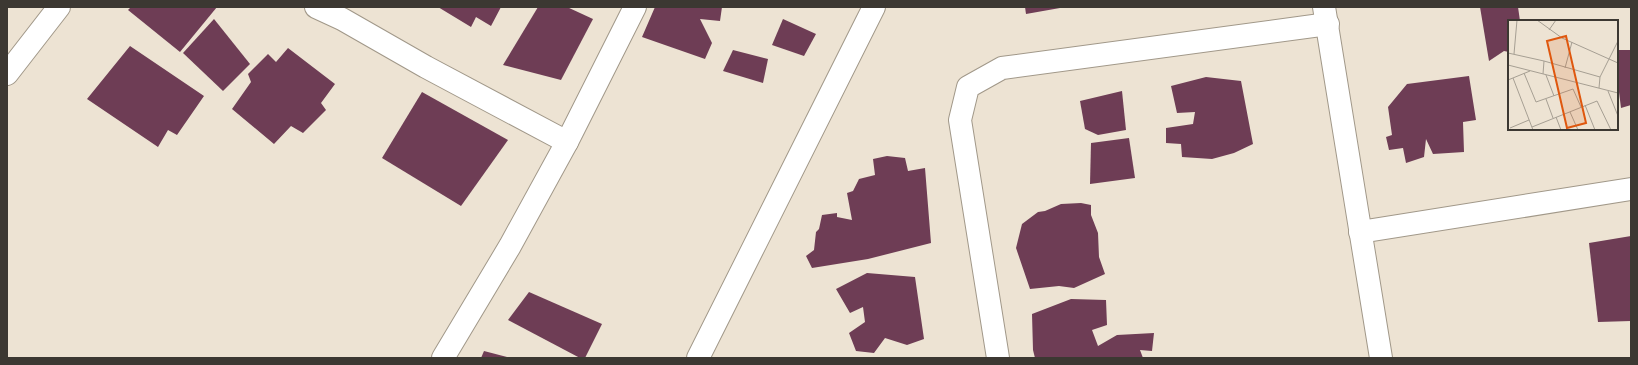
<svg xmlns="http://www.w3.org/2000/svg" width="1638" height="365" font-family="'IBM Plex Sans',sans-serif">
<style>
.building{fill:#6e3d55}
.lines{fill:none;stroke-linecap:round;stroke-linejoin:round}
.street-casing{stroke:#a19889;stroke-width:24}
.secondary-casing{stroke:#a19889;stroke-width:24}
.street{stroke:#fff;stroke-width:22}
.secondary{stroke:#fff;stroke-width:22}
.inset-road{fill:none;stroke:#a69f93;stroke-width:1}
.view{fill:#df570e;fill-opacity:0.15;stroke:#df570e;stroke-width:2}
.inset-edge{fill:none;stroke:#3c3832;stroke-width:2}
</style>
<rect width="100%" height="100%" fill="#ede3d3"/>
<!-- building -->
<g class="building">
<polygon points="131,7 217,7 180,52 128,10"/>
<polygon points="438,7 501,7 491,26 476,17 471,27"/>
<polygon points="538,7 567,7 593,19 561,80 503,65"/>
<polygon points="655,7 722,7 720,21 700,19 712,43 705,59 642,37"/>
<polygon points="1025,7 1060,7 1060,8 1026,14"/>
<polygon points="1480,7 1518,7 1520,21 1509,21 1509,52 1504,51 1489,61"/>
<polygon points="214,19 250,64 223,91 183,53"/>
<polygon points="783,19 816,34 804,56 772,45"/>
<polygon points="130,46 204,96 177,135 168,130 158,147 87,99"/>
<polygon points="288,48 335,84 321,103 326,110 303,133 291,126 274,144 232,109 251,82 248,74 268,54 276,62"/>
<polygon points="733,50 768,59 763,83 723,71"/>
<polygon points="1617,50 1631,50 1631,105 1621,108 1617,76"/>
<polygon points="1469,76 1476,120 1463,122 1464,152 1433,154 1426,139 1424,157 1406,163 1403,148 1389,150 1386,137 1392,135 1388,107 1407,84"/>
<polygon points="1206,77 1241,81 1253,144 1234,153 1212,159 1182,157 1181,144 1166,143 1166,128 1193,124 1195,112 1177,113 1171,86"/>
<polygon points="1122,91 1126,130 1098,135 1085,129 1080,101"/>
<polygon points="422,92 508,140 461,206 382,158"/>
<polygon points="1129,138 1135,178 1090,184 1091,143"/>
<polygon points="887,156 905,158 908,171 925,168 931,243 868,259 812,268 806,256 814,250 816,232 819,229 822,215 837,213 837,217 852,220 847,193 853,191 859,179 875,175 873,159"/>
<polygon points="1081,203 1091,205 1091,215 1098,233 1099,257 1105,274 1074,288 1059,286 1030,289 1016,248 1022,224 1038,212 1045,211 1061,204"/>
<polygon points="1631,236 1631,321 1598,322 1589,243"/>
<polygon points="867,273 915,277 924,339 907,345 885,338 874,353 856,351 849,333 865,322 863,307 850,313 836,289"/>
<polygon points="529,292 602,324 585,358 580,358 508,320"/>
<polygon points="1071,299 1106,300 1107,325 1092,330 1098,346 1117,335 1154,333 1152,351 1140,350 1143,358 1035,358 1033,350 1032,314"/>
<polygon points="484,351 507,357 507,358 481,358"/>
</g>
<g class="lines">
<defs>
<g id="street">
<polyline points="316,7 342,19 426,67 567,142"/>
<polyline points="1324,7 1381,358"/>
<polyline points="1360,232 1631,189"/>
<polyline points="443,358 510,246 567,142 635,7"/>
<polyline points="698,358 874,7"/>
<polyline points="998,358 960,120 968,87 1002,68 1328,24"/>
</g>
<polyline id="secondary" points="7,74 59,7"/>
</defs>
<!-- street casing -->
<use href="#street" class="street-casing"/>
<!-- secondary casing -->
<use href="#secondary" class="secondary-casing"/>
<!-- street -->
<use href="#street" class="street"/>
<!-- secondary -->
<use href="#secondary" class="secondary"/>
</g>
<!-- overview -->
<g transform="translate(1508 20)">
<rect width="110" height="110" fill="#ede3d3"/>
<path class="inset-road" d="M29 0 54 18 110 43M41 10 48 0M0 33 36 41M6 34 9 0M0 45 110 73M57 48 64 22M16 53 28 82 65 69 73 87M35 54 36 41 92 57M38 55 46 76M5 58 25 110M0 60 22 51M91 68 92 57 110 21M100 71 110 96M38 79 45 98M77 85 87 110M62 92 70 110M48 97 53 110M24 107 89 81 103 110M2 108 21 100"/>
<path class="view" d="M58 16 78 103 59 108 39 21Z"/>
<rect width="110" height="110" class="inset-edge"/>
</g>
<!-- border -->
<rect width="1638" height="365" fill="none" stroke="#3c3832" stroke-width="16"/>
</svg>
